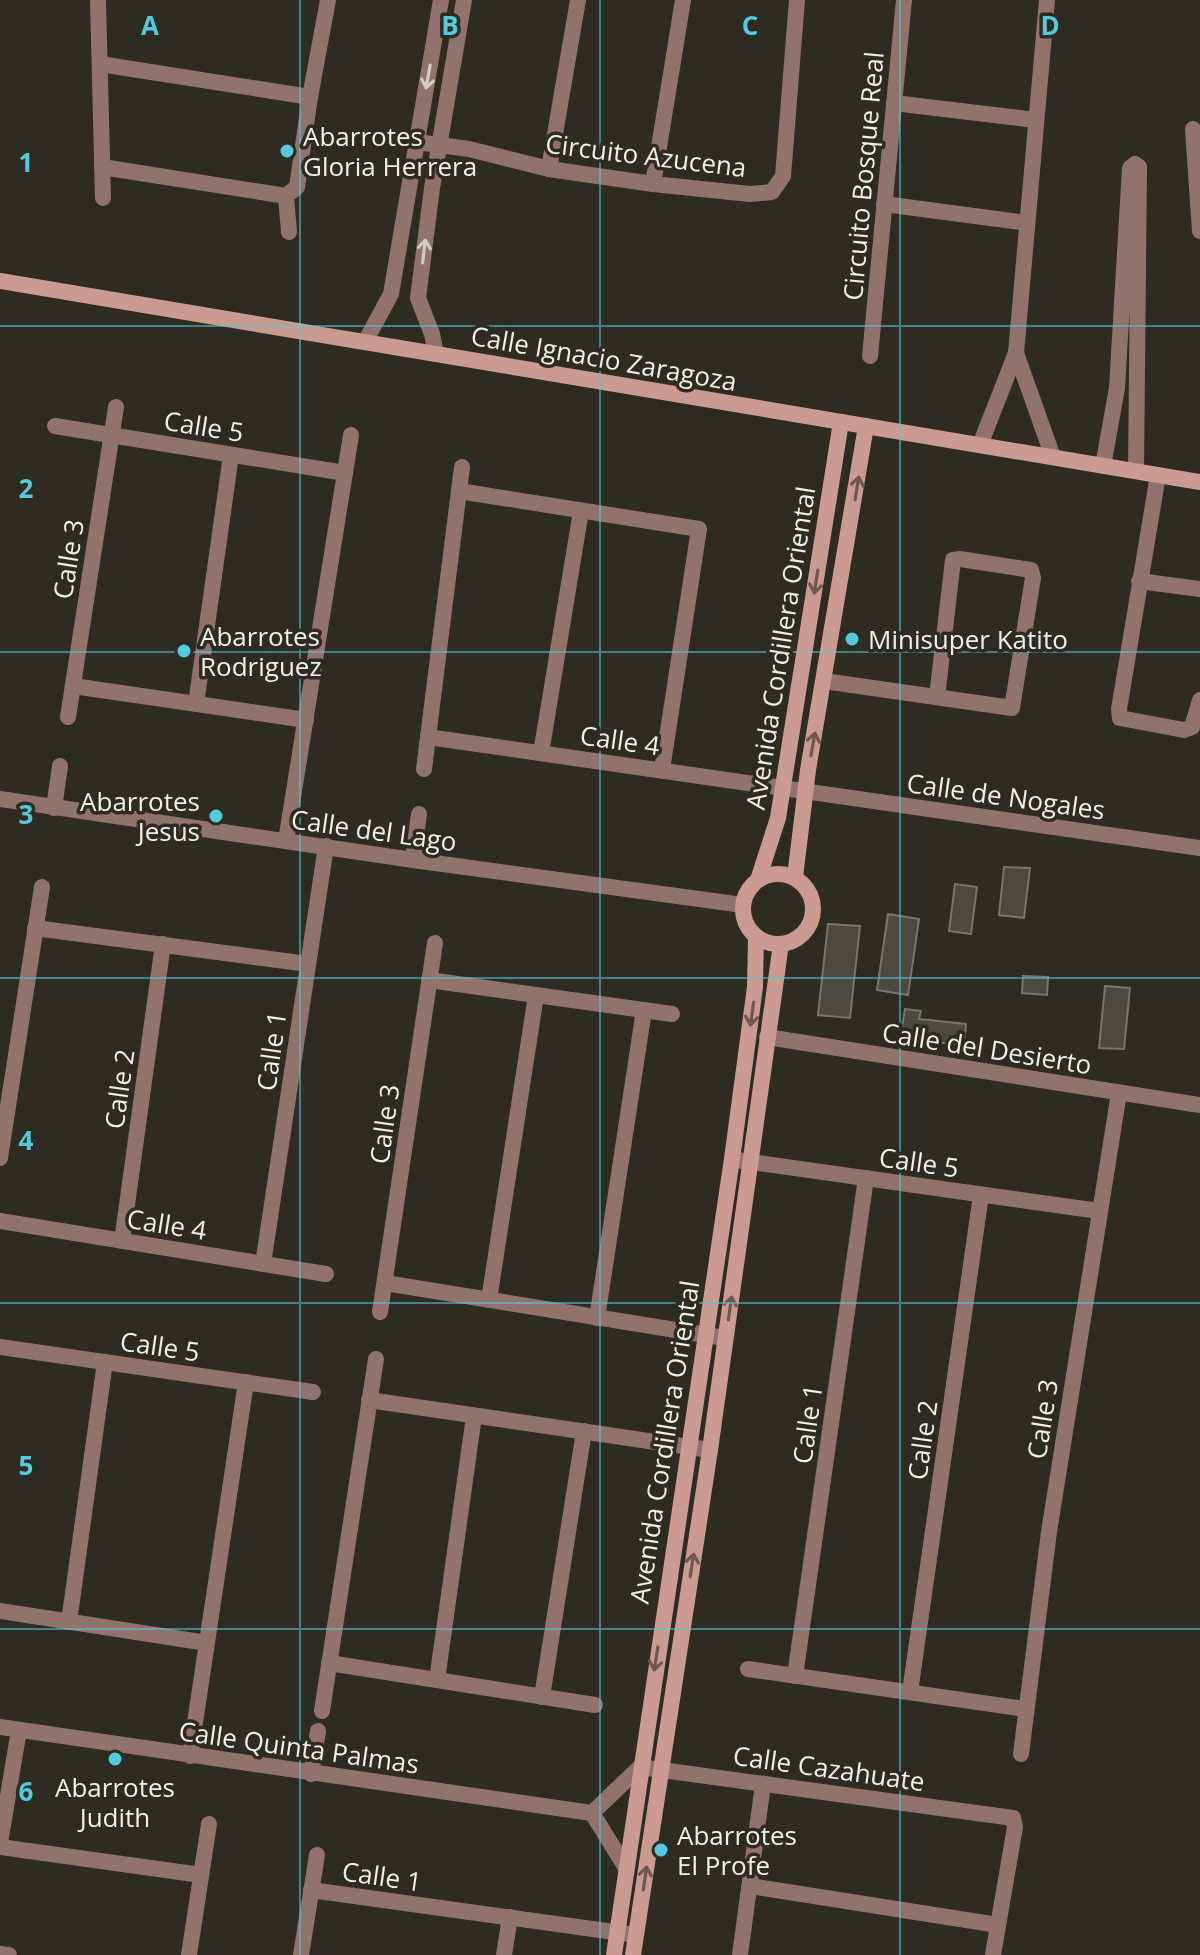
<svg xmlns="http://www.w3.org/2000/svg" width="1200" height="1955" font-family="'Open Sans',sans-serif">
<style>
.building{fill:#4c4940;stroke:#78756b;stroke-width:2}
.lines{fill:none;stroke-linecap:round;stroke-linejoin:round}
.street{stroke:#91726c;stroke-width:16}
.secondary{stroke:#cb9a90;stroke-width:16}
.oneway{stroke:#d4cac4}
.oneway2{stroke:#6d574e}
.grid{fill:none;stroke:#53cbdc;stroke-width:2;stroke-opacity:0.55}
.poi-dot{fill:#53cbdc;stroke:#2e2b22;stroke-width:3}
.labels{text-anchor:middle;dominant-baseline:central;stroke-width:7;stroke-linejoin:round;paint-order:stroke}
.poi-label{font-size:26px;fill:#f1efe9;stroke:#2e2b22;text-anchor:start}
.street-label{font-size:26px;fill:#f1efe9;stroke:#2e2b22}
.grid-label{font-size:26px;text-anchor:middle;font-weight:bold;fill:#53cbdc;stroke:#2e2b22;stroke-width:7;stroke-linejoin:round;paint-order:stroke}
</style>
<rect width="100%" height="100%" fill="#2e2b22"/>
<!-- building -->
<g class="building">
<polygon points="1004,867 1030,868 1024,918 999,915"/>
<polygon points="955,884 977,887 971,934 949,931"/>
<polygon points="888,914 919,919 908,995 877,990"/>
<polygon points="828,924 860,926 850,1018 818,1015"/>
<polygon points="1023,976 1048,977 1047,995 1022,993"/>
<polygon points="1105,986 1130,988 1124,1049 1099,1048"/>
<polygon points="905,1009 921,1011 919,1019 966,1024 964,1045 900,1039"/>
</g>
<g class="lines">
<!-- street -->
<g class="street">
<polyline points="98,0 103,198"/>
<polyline points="100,64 310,97"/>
<polyline points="894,103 1036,120"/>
<polyline points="1193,129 1200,231"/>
<polyline points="417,142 469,149 549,169 653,184 750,194 772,192 783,176 797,0"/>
<polyline points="102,167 286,196 297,187 310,97 328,0"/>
<polyline points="549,169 578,0"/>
<polyline points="653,184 683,0"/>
<polyline points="286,196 289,232"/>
<polyline points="884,204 1027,223"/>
<polyline points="365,342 391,294 441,0"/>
<polyline points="1016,353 1053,457"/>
<polyline points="436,354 432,334 418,298 432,188 464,0"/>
<polyline points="870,356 904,0"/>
<polyline points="55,426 345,473"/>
<polyline points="980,445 1016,353 1047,0"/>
<polyline points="1103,466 1117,388 1130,168 1135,164 1139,167 1136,471"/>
<polyline points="1158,475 1119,709 1120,718 1184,730 1192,727 1200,700"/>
<polyline points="459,491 699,529 662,770"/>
<polyline points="1139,581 1200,589"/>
<polyline points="824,681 1005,707 1012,708 1033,578 1031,570 960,559 953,560 937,697"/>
<polyline points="73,686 306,720"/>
<polyline points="196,704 231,455"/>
<polyline points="68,717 116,407"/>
<polyline points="428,737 1200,848"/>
<polyline points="541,753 581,511"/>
<polyline points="424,769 462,467"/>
<polyline points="0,799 413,860 743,905"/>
<polyline points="54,808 60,766"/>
<polyline points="286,841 351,435"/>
<polyline points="413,860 419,814"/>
<polyline points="35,928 308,964"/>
<polyline points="429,980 672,1014"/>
<polyline points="767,1037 1200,1105"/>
<polyline points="0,1158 42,887"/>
<polyline points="737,1160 1099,1211"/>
<polyline points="0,1221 326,1274"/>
<polyline points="122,1241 163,944"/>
<polyline points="263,1264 326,846"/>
<polyline points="385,1283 725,1338"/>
<polyline points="489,1300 536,995"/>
<polyline points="380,1312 435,943"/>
<polyline points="597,1318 644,1010"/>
<polyline points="0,1347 313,1392"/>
<polyline points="369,1400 710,1450"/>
<polyline points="0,1611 207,1643"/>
<polyline points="69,1622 105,1362"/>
<polyline points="329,1663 595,1705"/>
<polyline points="748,1669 1025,1709"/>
<polyline points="795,1676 866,1178"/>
<polyline points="437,1680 474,1416"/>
<polyline points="910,1692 981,1195"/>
<polyline points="542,1697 584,1431"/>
<polyline points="322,1711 376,1359"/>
<polyline points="0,1727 592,1813 626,1868"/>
<polyline points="1021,1754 1049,1532 1119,1093"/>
<polyline points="190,1756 246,1382"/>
<polyline points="311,1774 318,1731"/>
<polyline points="592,1813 640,1767 1013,1818 1015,1827 993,1955"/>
<polyline points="0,1843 19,1730"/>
<polyline points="0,1847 201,1875"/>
<polyline points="750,1886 998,1925"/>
<polyline points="311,1890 636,1935"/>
<polyline points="0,1954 9,1955"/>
<polyline points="189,1955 209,1824"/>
<polyline points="301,1955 317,1855"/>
<polyline points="504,1955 510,1917"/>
<polyline points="740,1955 763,1784"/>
</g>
<!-- secondary -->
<g class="secondary">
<polyline points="0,281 1200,482"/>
<circle cx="778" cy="909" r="35"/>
<polyline points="795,877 808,770 866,426"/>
<polyline points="758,880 778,818 841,422"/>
<polyline points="614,1955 732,1159 755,987 756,937"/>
<polyline points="633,1955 710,1450 781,944"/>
</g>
</g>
<!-- one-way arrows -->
<defs><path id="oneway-shaft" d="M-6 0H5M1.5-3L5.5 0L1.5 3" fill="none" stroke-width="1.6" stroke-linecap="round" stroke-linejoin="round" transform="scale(2)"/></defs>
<g class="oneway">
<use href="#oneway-shaft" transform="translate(428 77) rotate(100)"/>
<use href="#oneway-shaft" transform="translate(424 251) rotate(-83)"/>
</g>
<g class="oneway2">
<use href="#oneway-shaft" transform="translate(857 488) rotate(-81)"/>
<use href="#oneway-shaft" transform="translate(816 582) rotate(99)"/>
<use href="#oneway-shaft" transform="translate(813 744) rotate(-80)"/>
<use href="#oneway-shaft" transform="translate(752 1014) rotate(98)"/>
<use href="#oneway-shaft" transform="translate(730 1308) rotate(-82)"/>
<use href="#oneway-shaft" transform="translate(692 1565) rotate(-81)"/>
<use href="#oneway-shaft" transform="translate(656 1659) rotate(99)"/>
<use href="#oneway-shaft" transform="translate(645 1878) rotate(-82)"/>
</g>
<!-- grid -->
<path class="grid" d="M300 0V1955M600 0V1955M900 0V1955M0 326H1200M0 652H1200M0 978H1200M0 1303H1200M0 1629H1200"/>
<!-- markers -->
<g class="poi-dot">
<circle cx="287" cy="151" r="8"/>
<circle cx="852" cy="639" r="8"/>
<circle cx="184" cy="651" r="8"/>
<circle cx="216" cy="816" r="8"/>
<circle cx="115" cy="1759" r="8"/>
<circle cx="661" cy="1850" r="8"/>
</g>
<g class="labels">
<!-- poi labels -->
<g class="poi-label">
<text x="303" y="136">Abarrotes<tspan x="303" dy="30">Gloria Herrera</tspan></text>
<text x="200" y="636">Abarrotes<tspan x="200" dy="30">Rodriguez</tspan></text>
<text x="868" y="639">Minisuper Katito</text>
<text x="200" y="801" text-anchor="end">Abarrotes<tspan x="200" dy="30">Jesus</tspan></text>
<text x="115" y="1787" text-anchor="middle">Abarrotes<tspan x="115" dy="30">Judith</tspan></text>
<text x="677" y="1835">Abarrotes<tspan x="677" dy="30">El Profe</tspan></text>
</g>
<!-- street labels -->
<g class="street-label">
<text transform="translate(646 155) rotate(7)">Circuito Azucena</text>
<text transform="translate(863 176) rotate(-85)">Circuito Bosque Real</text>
<text transform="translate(604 358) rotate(10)">Calle Ignacio Zaragoza</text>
<text transform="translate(204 426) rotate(9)">Calle 5</text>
<text transform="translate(68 559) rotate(-81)">Calle 3</text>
<text transform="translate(780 648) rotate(-81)">Avenida Cordillera Oriental</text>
<text transform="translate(620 740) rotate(8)">Calle 4</text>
<text transform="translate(1006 796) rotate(8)">Calle de Nogales</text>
<text transform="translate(374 830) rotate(8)">Calle del Lago</text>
<text transform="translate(987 1048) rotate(9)">Calle del Desierto</text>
<text transform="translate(271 1051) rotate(-82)">Calle 1</text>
<text transform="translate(119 1089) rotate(-82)">Calle 2</text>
<text transform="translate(384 1124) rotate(-82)">Calle 3</text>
<text transform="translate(919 1162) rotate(8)">Calle 5</text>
<text transform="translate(167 1224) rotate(9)">Calle 4</text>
<text transform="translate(160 1346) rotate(8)">Calle 5</text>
<text transform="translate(1042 1419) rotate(-81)">Calle 3</text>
<text transform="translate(807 1424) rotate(-82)">Calle 1</text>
<text transform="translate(922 1440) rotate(-82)">Calle 2</text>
<text transform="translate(664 1442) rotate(-81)">Avenida Cordillera Oriental</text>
<text transform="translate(299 1747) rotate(8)">Calle Quinta Palmas</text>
<text transform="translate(829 1768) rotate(8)">Calle Cazahuate</text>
<text transform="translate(382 1876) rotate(8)">Calle 1</text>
</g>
</g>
<g class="grid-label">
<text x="150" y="35">A</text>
<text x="450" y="35">B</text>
<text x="750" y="35">C</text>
<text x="1050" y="35">D</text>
<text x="26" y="172">1</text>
<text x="26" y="498">2</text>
<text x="26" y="824">3</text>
<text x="26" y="1150">4</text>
<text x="26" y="1475">5</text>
<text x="26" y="1801">6</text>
</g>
</svg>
